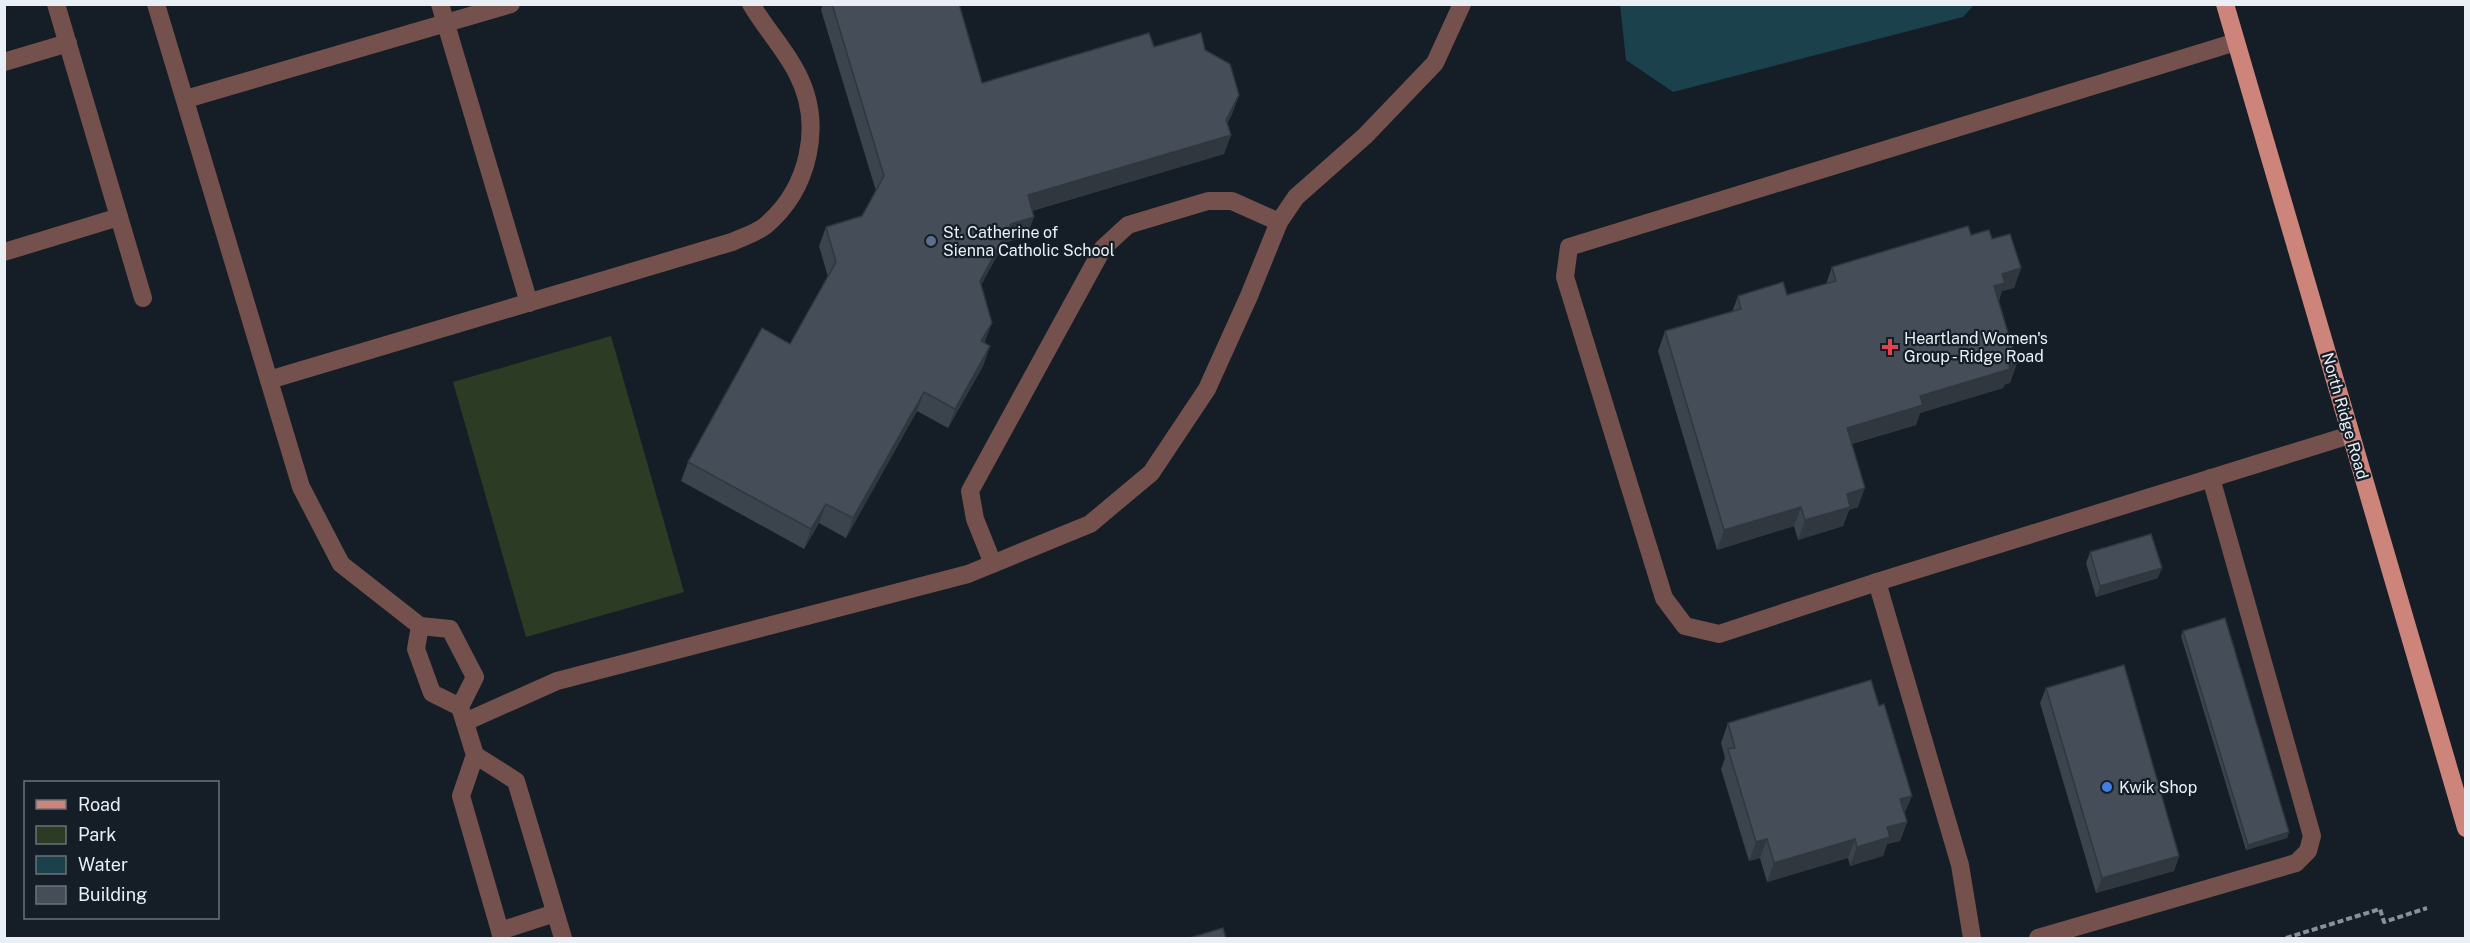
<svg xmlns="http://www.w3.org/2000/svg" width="2470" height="943" font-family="'Public Sans',sans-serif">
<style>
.green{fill:#2c3c24}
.water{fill:#1b414c}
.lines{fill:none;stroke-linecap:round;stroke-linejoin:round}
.path{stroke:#899097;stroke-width:4;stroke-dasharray:6 3;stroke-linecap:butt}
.minor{stroke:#74514c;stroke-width:18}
.major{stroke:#cd857b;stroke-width:18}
.wall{fill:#3b434c}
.shaded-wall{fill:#30373e}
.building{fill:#454e58;stroke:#30373e;stroke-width:1.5}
.service-dot{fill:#5c6f8a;stroke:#151d26;stroke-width:2}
.health-dot{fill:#e0444e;stroke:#151d26;stroke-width:2}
.shop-dot{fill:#3f7fe0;stroke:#151d26;stroke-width:2}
.labels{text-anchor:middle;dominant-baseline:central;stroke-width:4.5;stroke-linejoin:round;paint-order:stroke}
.poi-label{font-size:16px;fill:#e9eff5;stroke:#151d26;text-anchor:start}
.street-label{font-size:16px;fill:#e9eff5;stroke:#151d26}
</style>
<rect width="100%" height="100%" fill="#151d26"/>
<!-- green -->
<polygon class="green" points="611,336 684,592 526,637 453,382"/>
<!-- water -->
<polygon class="water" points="1620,4 1974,4 1974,5 1963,17 1673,92 1626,60"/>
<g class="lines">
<!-- path -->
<polyline class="path" points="2286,938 2380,909 2384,922 2427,908"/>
<!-- minor -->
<g class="minor">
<polyline points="56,4 143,298"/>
<polyline points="156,4 301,487 341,564 420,626 450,629 475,677 460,707 475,755 461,796 502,938"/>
<polyline points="440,4 529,303"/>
<polyline points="2236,42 1569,247 1565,277 1664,598 1685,626 1719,634 1877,582 2350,435"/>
<polyline points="4,62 68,43"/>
<polyline points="186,99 511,4"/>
<polyline points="4,252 119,217"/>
<path d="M269 380 732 242C743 237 756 233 765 226 809 189 824 125 797 73 785 49 765 28 751 4"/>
<polyline points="993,564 975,519 970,491 1103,248 1128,225 1208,201 1232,201 1279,222"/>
<polyline points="1877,582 1960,865 1972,938"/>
<polyline points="420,626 416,649 432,693 460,707"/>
<polyline points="465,722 557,681 968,574 1090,524 1151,473 1207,389 1249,296 1279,222 1296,197 1365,136 1435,63 1462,4"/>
<polyline points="475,755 516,781 563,938"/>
<polyline points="500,931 555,913"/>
<polyline points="2038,938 2296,863 2308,851 2312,836 2211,478"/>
</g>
<!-- major -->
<polyline class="major" points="2225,4 2466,828"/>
</g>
<!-- wall -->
<g class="wall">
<polygon points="823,4 959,4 982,83 1154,47 1205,50 1239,95 1232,114 1227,124 1231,135 1224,154 1032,211 1027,236 1004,243 981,285 984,343 990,346 983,366 948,428 917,411 846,538 819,523 804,549 681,481 688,462 790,344 828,277 819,246 826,227 862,216 876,191 821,10"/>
<polygon points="1971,235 1992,239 2021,268 2014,288 2002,291 1999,301 2017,363 2010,383 2005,384 2003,388 1920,413 1916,425 1852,444 1858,507 1849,510 1843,526 1798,540 1794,526 1717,550 1658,351 1665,331 1732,312 1738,296 1787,295 1826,284 1832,267"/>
<polygon points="2090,552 2158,578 2096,597 2086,563"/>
<polygon points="2183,631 2289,832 2287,838 2246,850 2181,636"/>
<polygon points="2046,688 2179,856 2174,871 2096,893 2040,703"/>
<polygon points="1728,723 1905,815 1907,822 1900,841 1887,844 1883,856 1850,866 1848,858 1767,882 1760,858 1749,861 1721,769 1725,758 1721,743"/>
</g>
<!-- shaded-wall -->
<g class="shaded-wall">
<polygon points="1239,95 1232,114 1220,138 1231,135 1224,154 1021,214 1028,195 1226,120"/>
<polygon points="1034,217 1027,236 1004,243 973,300 980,281 1011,224"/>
<polygon points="2021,268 2014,288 2002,291 1998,302 1994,286 2002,274"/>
<polygon points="992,323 985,342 974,360 981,341"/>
<polygon points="990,346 983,366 948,428 955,409"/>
<polygon points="2017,363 2010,383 2005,384 2003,388 1920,413 1916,425 1840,447 1847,428 1920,396"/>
<polygon points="924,392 917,411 846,538 853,518"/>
<polygon points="1865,488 1858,507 1849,510 1843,526 1798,540 1805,520 1847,494"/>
<polygon points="826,504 819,523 804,549 811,529"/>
<polygon points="1801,507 1794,526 1717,550 1724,530"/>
<polygon points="2162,568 2158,578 2096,597 2100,586"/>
<polygon points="1912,796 1904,815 1900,799"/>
<polygon points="1907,822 1900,841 1887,844 1883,856 1850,866 1857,847 1887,827"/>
<polygon points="2289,832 2287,838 2246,850 2248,845"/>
<polygon points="1767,839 1760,858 1749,861 1756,842"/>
<polygon points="1855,839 1848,858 1767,882 1774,863"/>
<polygon points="2179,856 2174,871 2096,893 2102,878"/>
</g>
<!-- building -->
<g class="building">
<polygon points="832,4 959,4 982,83 1149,33 1154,47 1201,33 1205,50 1230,64 1239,95 1226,120 1231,135 1028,195 1034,217 1011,224 980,281 992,323 981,341 990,346 955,409 924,392 853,518 826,504 811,529 688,462 762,328 790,344 836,262 826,227 862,216 884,176"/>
<polygon points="1968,226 1971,235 1989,230 1992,239 2010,234 2021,268 2002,274 2005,283 1994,286 2017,363 2009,365 2010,369 1920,396 1923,405 1847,428 1865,488 1847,494 1850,507 1805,520 1801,507 1724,530 1665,331 1741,309 1738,296 1783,282 1787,295 1836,281 1832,267"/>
<polygon points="2151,534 2162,568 2100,586 2090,552"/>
<polygon points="2225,618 2289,832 2248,845 2183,631"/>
<polygon points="2124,665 2179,856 2102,878 2046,688"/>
<polygon points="1871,680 1879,706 1884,704 1912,796 1900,799 1907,822 1887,827 1890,837 1857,847 1855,839 1774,863 1767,839 1756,842 1728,749 1735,748 1728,723"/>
<polygon points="1223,928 1226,939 1186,939"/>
</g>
<!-- markers -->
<circle class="service-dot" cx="931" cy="241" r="6"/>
<path class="health-dot" d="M1887 338h6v6h6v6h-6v6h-6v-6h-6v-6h6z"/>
<circle class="shop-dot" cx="2107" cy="787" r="6"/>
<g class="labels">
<!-- poi labels -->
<g class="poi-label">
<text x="943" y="232">St. Catherine of<tspan x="943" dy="18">Sienna Catholic School</tspan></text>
<text x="1904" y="338">Heartland Women's<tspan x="1904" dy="18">Group - Ridge Road</tspan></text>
<text x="2119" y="787">Kwik Shop</text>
</g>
<!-- street labels -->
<g class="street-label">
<text transform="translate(2345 416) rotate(74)">North Ridge Road</text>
</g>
</g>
<!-- border -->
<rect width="2470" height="943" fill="none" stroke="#e9eff5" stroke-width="12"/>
<!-- legend -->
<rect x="24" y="781" width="195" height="138" fill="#151d26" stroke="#6a7179" stroke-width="1.5"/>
<rect x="36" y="800" width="30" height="9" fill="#cd857b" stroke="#6a7179" stroke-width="1.5"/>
<text x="78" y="811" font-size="18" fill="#e9eff5">Road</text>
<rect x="36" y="826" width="30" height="18" fill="#2c3c24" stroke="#6a7179" stroke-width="1.5"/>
<text x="78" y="841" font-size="18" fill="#e9eff5">Park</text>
<rect x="36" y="856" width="30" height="18" fill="#1b414c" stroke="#6a7179" stroke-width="1.5"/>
<text x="78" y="871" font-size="18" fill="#e9eff5">Water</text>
<rect x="36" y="886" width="30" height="18" fill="#454e58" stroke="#6a7179" stroke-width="1.5"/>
<text x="78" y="901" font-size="18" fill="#e9eff5">Building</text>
</svg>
